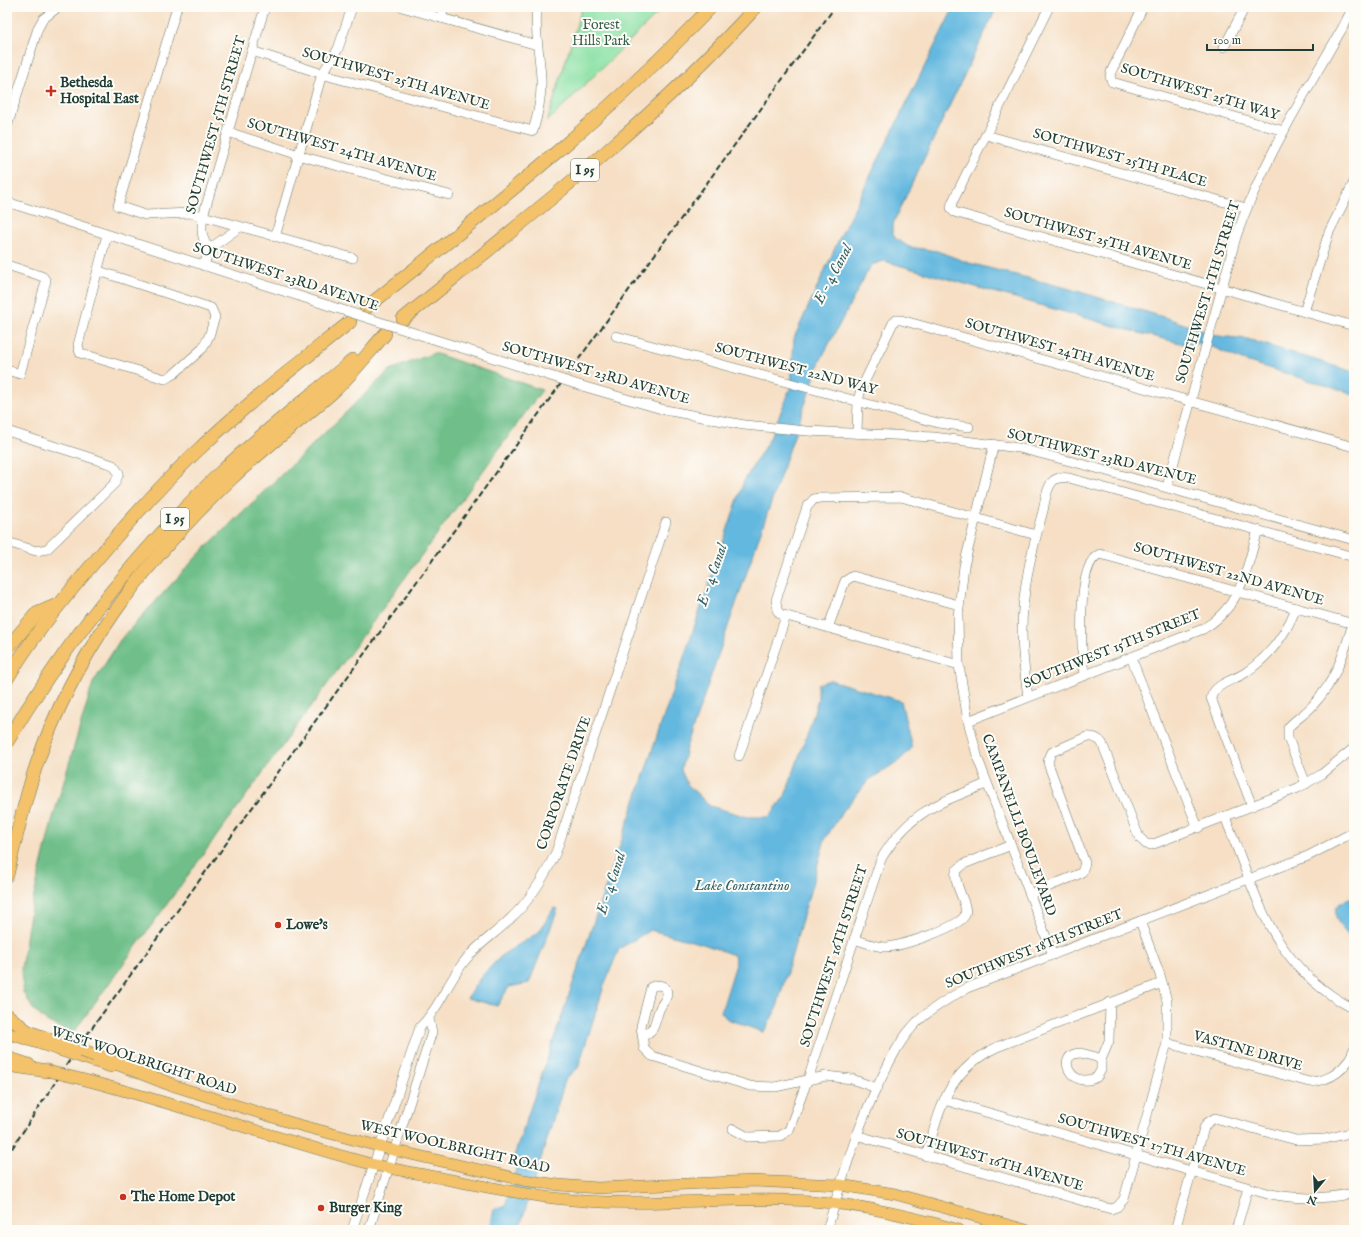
<svg xmlns="http://www.w3.org/2000/svg" width="1361" height="1237" font-family="'IM FELL English',serif">
<style>
.green{fill:#8ae1a4;stroke:#548f6c}
.forest{fill:#6fbf8a;stroke:#477e5f}
.water{fill:#63b8df;stroke:#417a8a}
.lines{fill:none;stroke-linecap:round;stroke-linejoin:round}
.minor-casing{stroke:#6a7667;stroke-width:10}
.major-casing{stroke:#6a7667;stroke-width:12}
.highway-casing{stroke:#6a7667;stroke-width:14}
.minor{stroke:#fff;stroke-width:9}
.major{stroke:#f3c26a;stroke-width:11}
.highway{stroke:#f3c26a;stroke-width:13}
.rail{stroke:#1f3d34;stroke-width:2;stroke-dasharray:6 3;stroke-linecap:butt}
.minor-bridge-casing{stroke:#6a7667;stroke-width:10;stroke-linecap:butt}
.major-bridge-casing{stroke:#6a7667;stroke-width:12;stroke-linecap:butt}
.highway-bridge-casing{stroke:#6a7667;stroke-width:14;stroke-linecap:butt}
.minor-bridge{stroke:#fff;stroke-width:9}
.major-bridge{stroke:#f3c26a;stroke-width:11}
.highway-bridge{stroke:#f3c26a;stroke-width:13}
.poi-dot{fill:#c8321e;stroke:#fdfcf7;stroke-width:1.5}
.labels{text-anchor:middle;dominant-baseline:central;stroke-width:4;stroke-linejoin:round;paint-order:stroke}
.shield{fill:#fdfcf7;stroke:#62766e;stroke-width:1}
.shield-label{font-size:13px;font-weight:bold;fill:#1f3d34}
.park-label{font-size:14px;fill:#345e4a;stroke:#fdfcf7}
.street-label{font-size:14px;fill:#1f3d34;stroke:#fdfcf7}
.poi-label{font-size:14px;font-weight:bold;fill:#1f3d34;stroke:#fdfcf7;text-anchor:start}
.water-label{font-size:15px;font-style:italic;fill:#336267;stroke:#fdfcf7}
</style>
<rect width="100%" height="100%" fill="#fdfcf7"/>
<filter id="ink" filterUnits="userSpaceOnUse"><feTurbulence type="fractalNoise" baseFrequency=".025" numOctaves="2"/><feDisplacementMap in="SourceGraphic" scale="8" xChannelSelector="R" yChannelSelector="G"/><feConvolveMatrix kernelMatrix="1 2 1 2 8 2 1 2 1" color-interpolation-filters="sRGB"/></filter>
<filter id="wash" filterUnits="userSpaceOnUse"><feTurbulence type="fractalNoise" baseFrequency=".012" numOctaves="4" result="noise"/><feDisplacementMap in="SourceGraphic" scale="16" xChannelSelector="R" yChannelSelector="G"/><feGaussianBlur stdDeviation="0.9" result="paint"/><feColorMatrix in="noise" values="0 0 0 0 0 0 0 0 0 0 0 0 0 0 0 0 0 1.4 0 .05"/><feComposite in="paint" operator="in"/></filter>
<g filter="url(#wash)">
<rect width="100%" height="100%" fill="#f6dfc5"/>
<!-- green -->
<polygon class="green" points="582,7 664,7 547,122"/>
<!-- forest -->
<polygon class="forest" points="434,353 542,390 73,1033 46,1021 33,1009 23,992 21,969 31,908 52,821 93,683 120,640 201,552 390,370"/>
<!-- water -->
<g class="water">
<polygon points="954,7 997,7 894,221 892,232 895,238 909,247 937,251 969,263 1067,288 1170,319 1218,336 1247,339 1354,372 1354,394 1242,360 1215,348 1199,343 1184,344 1139,333 884,261 871,265 820,361 686,748 681,770 687,784 710,806 748,817 769,817 785,796 809,729 818,699 818,684 830,680 901,701 912,748 900,760 869,780 843,811 825,839 777,1007 766,1029 763,1032 727,1019 721,1012 736,964 734,955 703,944 650,930 619,949 605,983 578,1068 566,1078 519,1230 490,1230 494,1208 505,1206 516,1169 514,1156 744,481 770,438 791,387 794,338 840,237"/>
<path d="M1354 898V942C1339 926 1321 905 1354 898Z"/>
<polygon points="554,908 558,909 529,983 509,987 497,1006 467,998 481,977 502,955 539,932"/>
</g>
</g>
<g filter="url(#ink)">
<g class="lines">
<defs>
<g id="minor">
<polyline points="177,7 118,206 145,215 190,213 203,216 353,258"/>
<polyline points="402,7 537,45"/>
<polyline points="1049,7 952,203 951,208 954,212 1354,326"/>
<polyline points="1143,7 1111,72 1110,77 1112,82 1284,131"/>
<polyline points="441,18 444,7"/>
<polyline points="1224,47 1245,7"/>
<path d="M252 51 332 77 533 131C538 114 542 97 541 79 540 54 534 32 537 7"/>
<polyline points="7,127 38,28 43,19 58,7"/>
<polyline points="228,132 308,158 449,195"/>
<polyline points="986,135 1246,208"/>
<polyline points="7,202 330,306"/>
<polyline points="275,237 322,74 338,49 352,7"/>
<path d="M209 249C201 238 201 229 203 216L265 7"/>
<polyline points="7,265 38,275 43,277 46,281 20,374 7,370"/>
<polyline points="204,266 209,249 240,227"/>
<polyline points="99,271 211,308 215,317 209,336 203,348 174,374 165,379 80,353 78,345 107,235"/>
<polyline points="1304,312 1329,232 1354,182"/>
<polyline points="616,336 938,423 969,427"/>
<polyline points="430,338 538,372"/>
<polyline points="582,386 665,410 744,425 807,431 934,437 1019,448 1085,465 1354,540"/>
<polyline points="7,431 113,465 119,473 115,483 47,549 36,551 7,542"/>
<polyline points="857,433 858,401 861,389 893,323 896,320 901,320 1354,447"/>
<polyline points="994,444 964,566 958,617 959,665 968,721 978,759 1053,955"/>
<path d="M1167 487 1236 237C1262 162 1304 95 1343 27L1353 7"/>
<polyline points="828,628 845,581 853,576 959,605"/>
<polyline points="1131,657 1198,828"/>
<polyline points="959,665 780,614 777,610 776,600 807,507 814,499 819,498 901,497 1036,535"/>
<path d="M1084 676C1082 653 1075 562 1100 554L1354 624"/>
<path d="M1028 697C1025 675 1022 653 1022 631 1022 589 1032 550 1043 511 1045 502 1046 489 1052 482 1057 477 1063 477 1069 478L1354 557"/>
<path d="M968 721 1203 629C1242 606 1246 570 1258 530"/>
<polyline points="739,756 786,616"/>
<path d="M1306 784 1288 738V728C1295 719 1306 714 1313 705 1335 682 1344 654 1353 623"/>
<path d="M1252 806 1211 698C1214 684 1234 680 1245 673 1269 657 1286 634 1296 608"/>
<path d="M1225 817C1258 898 1270 965 1354 1009"/>
<path d="M1030 894 1077 875 1082 872 1085 863 1049 766 1048 761 1052 752 1086 737C1093 736 1098 738 1102 743L1139 837 1146 844 1151 845 1298 788 1322 774 1354 748"/>
<path d="M854 939C864 942 875 947 886 947 899 947 961 927 965 915 969 904 953 886 956 871L964 864 1011 845"/>
<path d="M643 1037C646 1034 651 1032 653 1028 656 1022 657 1014 660 1008 662 1003 667 999 667 994 667 984 657 984 651 987L641 1026 644 1048 652 1056 750 1086 775 1087 826 1076 852 1079 876 1088"/>
<path d="M1167 1043 1309 1082C1331 1081 1347 1069 1354 1049"/>
<path d="M1081 1053 1096 1057 1101 1060V1070L1097 1077C1071 1091 1054 1053 1081 1053Z"/>
<polyline points="1101,1060 1109,1041 1110,1002"/>
<path d="M944 1100 1271 1194C1300 1200 1326 1199 1354 1193"/>
<path d="M733 1129 748 1137 780 1136 789 1130 810 1073 881 859C910 811 937 804 986 784"/>
<polyline points="856,1135 1104,1207 1111,1209 1117,1207 1124,1199 1167,1043 1167,1001 1160,975 1140,921"/>
<path d="M926 1156C941 1107 946 1072 997 1047L1162 983"/>
<path d="M352 1230 420 1027C440 1008 449 978 468 957 480 943 496 933 509 920 530 901 544 878 556 852L666 522"/>
<polyline points="369,1230 432,1032 429,1019"/>
<path d="M827 1230C843 1176 858 1123 884 1073 893 1055 902 1037 917 1022 932 1008 949 998 967 988L1308 856 1354 832"/>
<polyline points="1175,1230 1204,1128 1207,1123 1215,1118 1296,1140 1325,1139 1354,1132"/>
<polyline points="1236,1230 1248,1188"/>
</g>
<g id="major">
<polyline points="7,1033 50,1047"/>
<polyline points="74,1055 111,1067"/>
<polyline points="7,1057 29,1064"/>
<path d="M81 1079C179 1104 273 1138 371 1164 396 1170 421 1174 446 1179 481 1186 517 1193 553 1198 631 1208 708 1198 787 1200 846 1201 903 1214 959 1230"/>
<polyline points="162,1082 292,1123 393,1150 523,1180 559,1185 598,1188 754,1181 840,1185 895,1194 1026,1230"/>
</g>
<g id="highway">
<path d="M366 308C485 212 606 118 711 7"/>
<path d="M403 319C525 220 650 124 756 7"/>
<polyline points="7,649 36,614 57,605"/>
<path d="M7 679C29 641 58 606 86 572 121 530 157 489 197 451 245 405 298 364 350 322"/>
<path d="M7 742C66 642 138 552 221 472 263 432 309 397 353 360"/>
<path d="M7 875C16 838 24 802 36 766 75 652 143 563 230 480 263 448 301 421 335 390 353 373 369 352 385 334"/>
<polyline points="7,1015 27,1031 53,1041"/>
<polyline points="95,1055 170,1084"/>
<polyline points="7,1065 48,1071"/>
</g>
</defs>
<!-- minor casing -->
<use href="#minor" class="minor-casing"/>
<!-- major casing -->
<use href="#major" class="major-casing"/>
<!-- highway casing -->
<use href="#highway" class="highway-casing"/>
<!-- minor -->
<use href="#minor" class="minor"/>
<!-- major -->
<use href="#major" class="major"/>
<!-- highway -->
<use href="#highway" class="highway"/>
<!-- rail -->
<polyline class="rail" points="7,1156 81,1043 835,7"/>
<defs>
<g id="minor-bridge">
<polyline points="330,306 430,338"/>
<polyline points="538,372 582,386"/>
</g>
<g id="major-bridge">
<polyline points="50,1047 74,1055"/>
<polyline points="48,1071 81,1079"/>
</g>
<polyline id="highway-bridge" points="53,1041 95,1055"/>
</defs>
<!-- minor-bridge casing -->
<use href="#minor-bridge" class="minor-bridge-casing"/>
<!-- major-bridge casing -->
<use href="#major-bridge" class="major-bridge-casing"/>
<!-- highway-bridge casing -->
<use href="#highway-bridge" class="highway-bridge-casing"/>
<!-- minor-bridge -->
<use href="#minor-bridge" class="minor-bridge"/>
<!-- major-bridge -->
<use href="#major-bridge" class="major-bridge"/>
<!-- highway-bridge -->
<use href="#highway-bridge" class="highway-bridge"/>
</g>
</g>
<!-- markers -->
<g class="poi-dot">
<path d="M49 85h4v4h4v4h-4v4h-4v-4h-4v-4h4z"/>
<circle cx="278" cy="925" r="4"/>
<circle cx="123" cy="1197" r="4"/>
<circle cx="321" cy="1208" r="4"/>
</g>
<g class="labels">
<!-- shield labels -->
<g class="shield">
<rect x="571" y="159" width="28" height="22" rx="3"/>
<rect x="161" y="508" width="28" height="22" rx="3"/>
</g>
<g class="shield-label">
<text x="585" y="170">I 95</text>
<text x="175" y="519">I 95</text>
</g>
<!-- park labels -->
<g class="park-label">
<text x="601" y="25">Forest<tspan x="601" dy="16">Hills Park</tspan></text>
</g>
<!-- street labels -->
<g class="street-label">
<text transform="translate(396 79) rotate(16)">SOUTHWEST 25TH AVENUE</text>
<text transform="translate(1200 92) rotate(17)">SOUTHWEST 25TH WAY</text>
<text transform="translate(216 125) rotate(-74)">SOUTHWEST 5TH STREET</text>
<text transform="translate(342 150) rotate(16)">SOUTHWEST 24TH AVENUE</text>
<text transform="translate(1120 158) rotate(16)">SOUTHWEST 25TH PLACE</text>
<text transform="translate(1098 239) rotate(16)">SOUTHWEST 25TH AVENUE</text>
<text transform="translate(286 277) rotate(18)">SOUTHWEST 23RD AVENUE</text>
<text transform="translate(1208 292) rotate(-73)">SOUTHWEST 11TH STREET</text>
<text transform="translate(1060 350) rotate(16)">SOUTHWEST 24TH AVENUE</text>
<text transform="translate(796 369) rotate(15)">SOUTHWEST 22ND WAY</text>
<text transform="translate(596 373) rotate(16)">SOUTHWEST 23RD AVENUE</text>
<text transform="translate(1102 457) rotate(14)">SOUTHWEST 23RD AVENUE</text>
<text transform="translate(1229 574) rotate(16)">SOUTHWEST 22ND AVENUE</text>
<text transform="translate(1112 649) rotate(-22)">SOUTHWEST 15TH STREET</text>
<text transform="translate(564 783) rotate(-71)">CORPORATE DRIVE</text>
<text transform="translate(1019 825) rotate(70)">CAMPANELLI BOULEVARD</text>
<text transform="translate(1034 949) rotate(-22)">SOUTHWEST 18TH STREET</text>
<text transform="translate(834 956) rotate(-72)">SOUTHWEST 16TH STREET</text>
<text transform="translate(1248 1051) rotate(16)">VASTINE DRIVE</text>
<text transform="translate(144 1061) rotate(18)">WEST WOOLBRIGHT ROAD</text>
<text transform="translate(1152 1145) rotate(16)">SOUTHWEST 17TH AVENUE</text>
<text transform="translate(455 1147) rotate(13)">WEST WOOLBRIGHT ROAD</text>
<text transform="translate(990 1160) rotate(16)">SOUTHWEST 16TH AVENUE</text>
</g>
<!-- poi labels -->
<g class="poi-label">
<text x="60" y="83">Bethesda<tspan x="60" dy="16">Hospital East</tspan></text>
<text x="286" y="925">Lowe's</text>
<text x="131" y="1197">The Home Depot</text>
<text x="329" y="1208">Burger King</text>
</g>
<!-- water labels -->
<g class="water-label">
<text transform="translate(833 274) rotate(-62)">E - 4 Canal</text>
<text transform="translate(712 575) rotate(-71)">E - 4 Canal</text>
<text transform="translate(611 883) rotate(-72)">E - 4 Canal</text>
<text x="742" y="885">Lake Constantino</text>
</g>
</g>
<!-- margin -->
<rect width="1361" height="1237" fill="none" stroke="#fdfcf7" stroke-width="24"/>
<!-- north arrow -->
<g transform="translate(1315 1191) rotate(198)" stroke="#fdfcf7" stroke-width="3" paint-order="stroke">
<path d="M0-3L7 15L0 10L-7 15Z" fill="#1f3d34"/>
<text y="-6" font-size="11" font-weight="bold" text-anchor="middle" fill="#1f3d34">N</text>
</g>
<!-- scale -->
<path d="M1207 44v6h106v-6" fill="none" stroke="#1f3d34" stroke-width="2"/>
<text x="1213" y="44" font-size="12" fill="#1f3d34" stroke="#fdfcf7" stroke-width="3" paint-order="stroke">100 m</text>
</svg>
